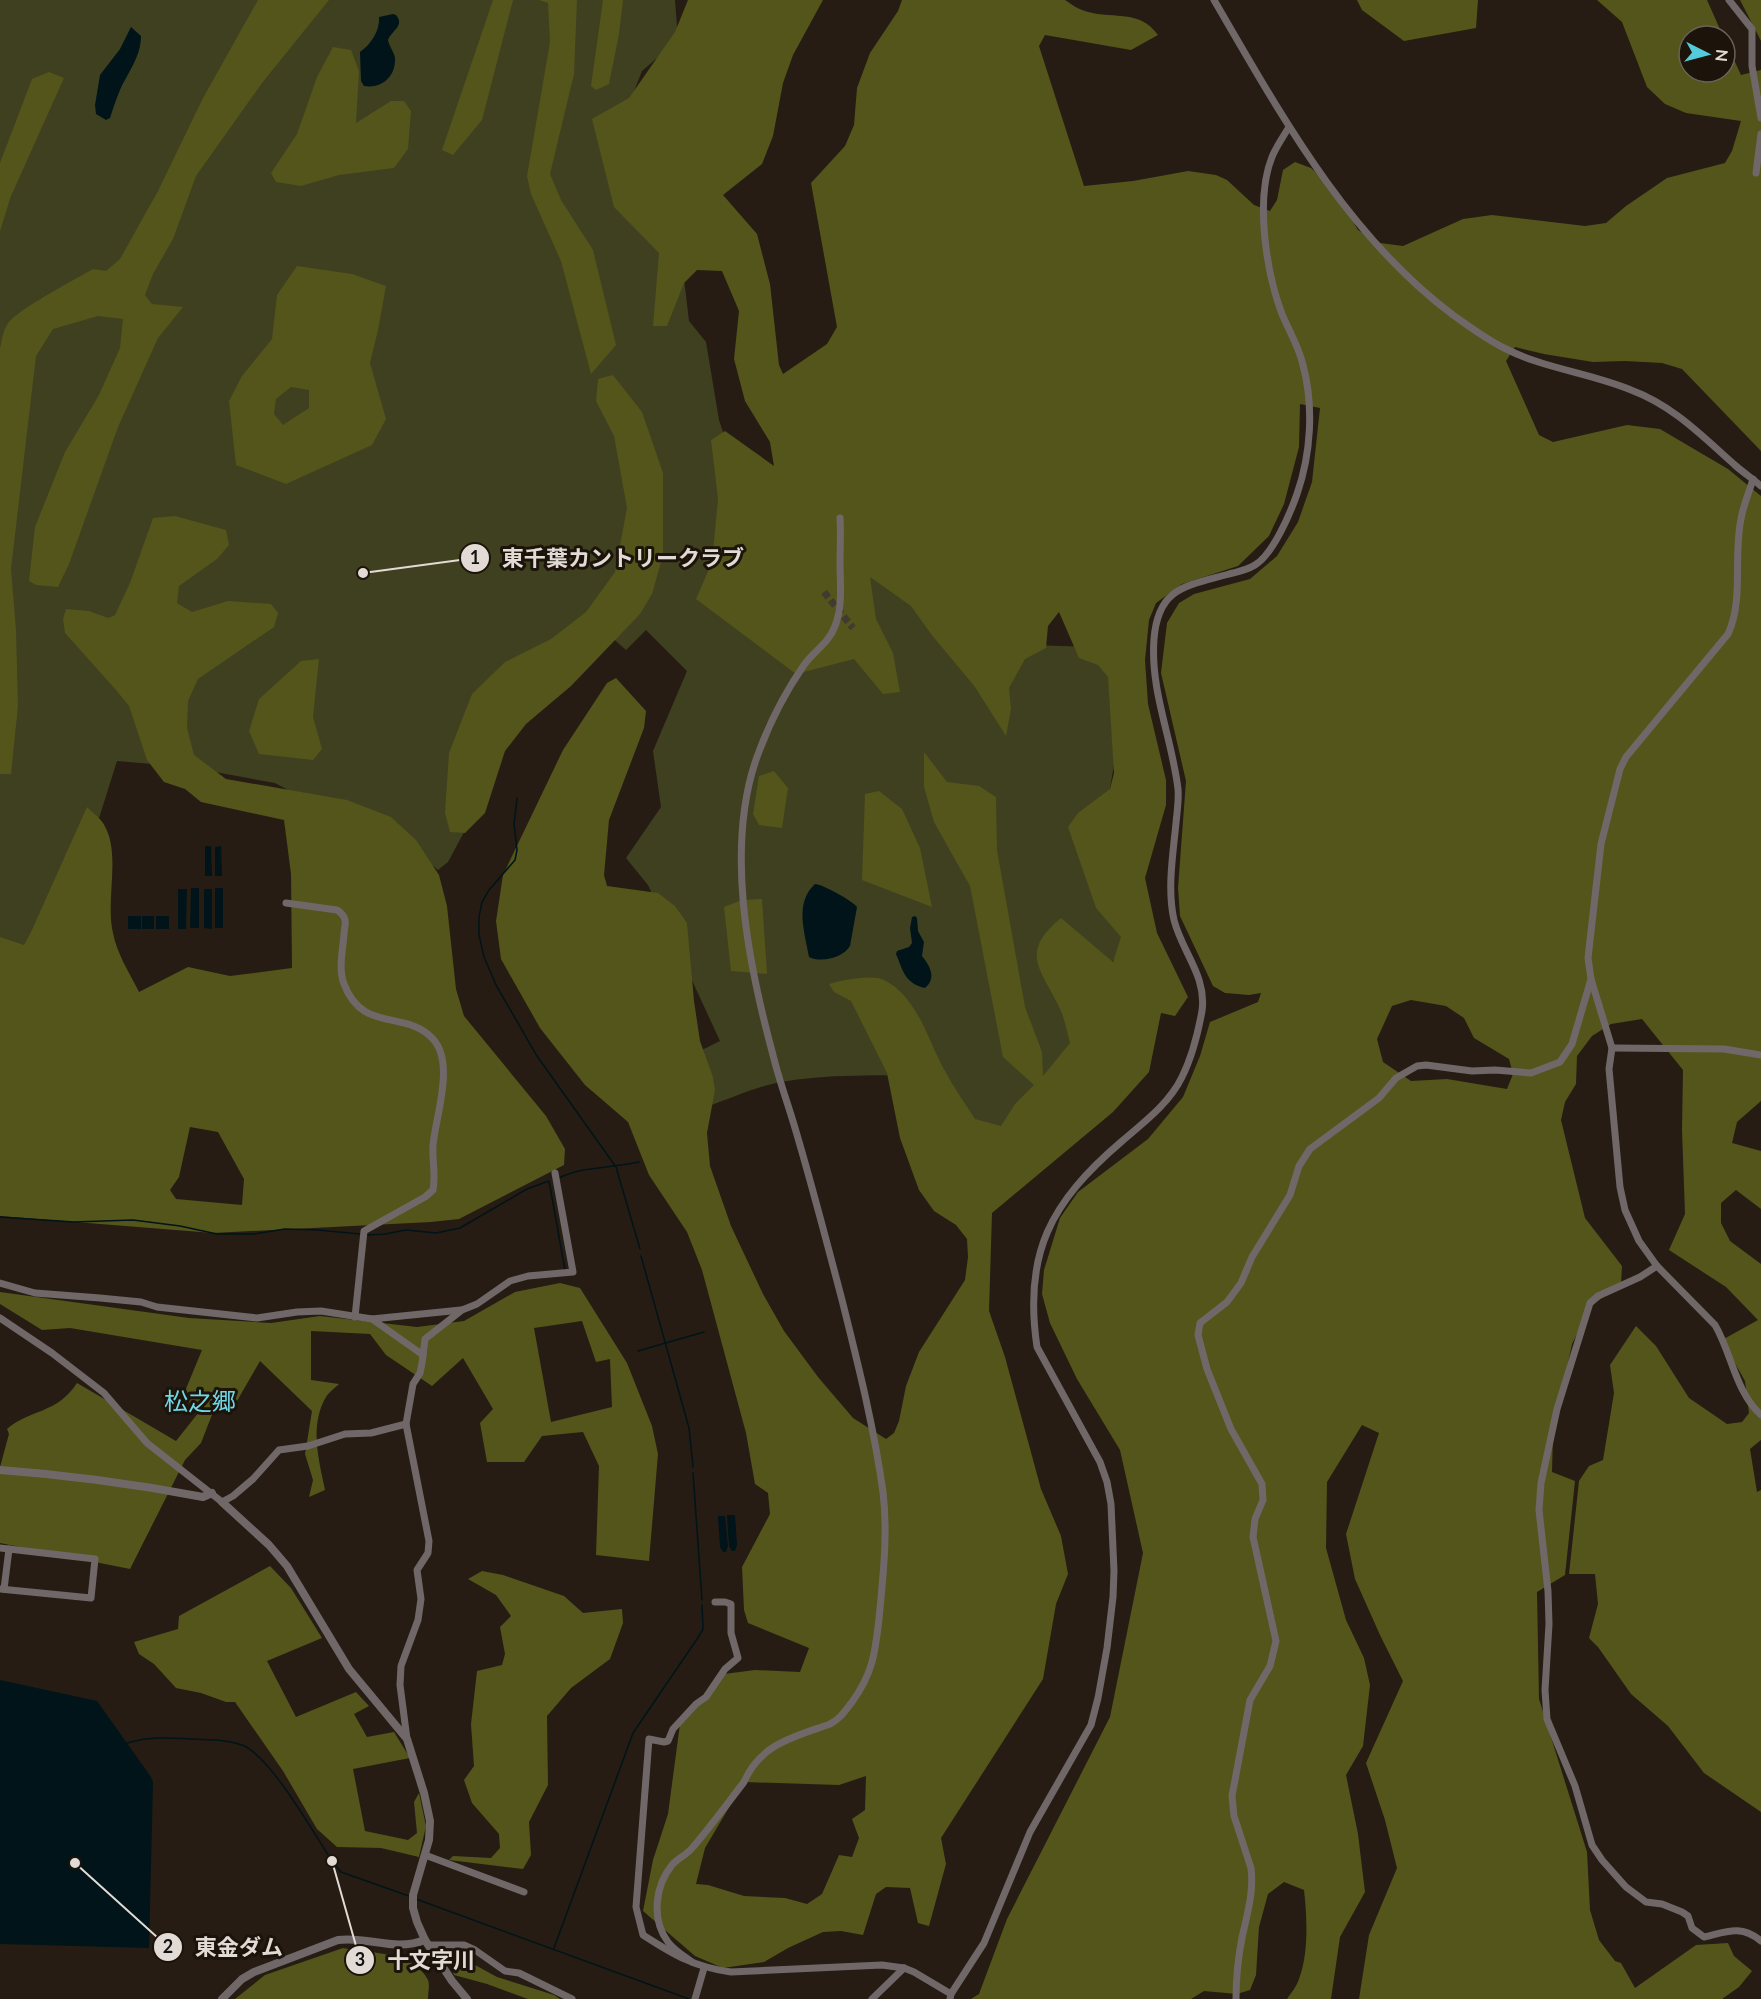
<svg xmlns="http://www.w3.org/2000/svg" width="1761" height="1999" font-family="Lato,'Noto Sans JP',sans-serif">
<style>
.green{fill:#3f401f}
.forest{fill:#53551b;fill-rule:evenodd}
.water{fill:#001419}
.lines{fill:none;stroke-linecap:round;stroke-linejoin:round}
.stream{stroke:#001419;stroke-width:1.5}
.minor-tunnel{stroke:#423930;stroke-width:7;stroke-dasharray:7 3.5;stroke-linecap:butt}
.minor{stroke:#706868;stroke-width:7}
.tertiary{stroke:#706868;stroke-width:8}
.labels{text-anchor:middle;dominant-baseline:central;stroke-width:6;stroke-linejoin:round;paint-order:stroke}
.quarter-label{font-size:24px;fill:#6fd9e7;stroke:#1c130a}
.leader{fill:none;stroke:#e2dbd5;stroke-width:2}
.callout-dot{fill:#e2dbd5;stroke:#1c130a;stroke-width:2}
.mark-label{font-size:18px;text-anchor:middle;font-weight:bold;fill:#111}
.callout-label{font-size:22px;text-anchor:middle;font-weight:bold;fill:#e2dbd5;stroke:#1c130a;stroke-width:6;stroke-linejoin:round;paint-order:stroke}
</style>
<rect width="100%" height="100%" fill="#261c13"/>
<!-- green -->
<path class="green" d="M0 0H675L678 40 642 71 625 114 682 262 689 321 706 342 719 420 729 450 854 564 1030 645 1093 647 1110 657 1118 741 1108 800 1128 948 1102 970 1081 1038 980 1163 931 1075C879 1076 827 1073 776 1083 749 1089 723 1102 697 1110L676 1063 720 1041 648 885 626 858 661 807 653 751 687 671 646 630 626 650 598 625 505 680 470 821 448 862 438 870 406 843 305 799 275 783 188 767 117 761 89 850 49 938 0 968Z"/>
<!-- forest -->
<g class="forest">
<path d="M258 0H329L262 83 196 176 173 239 153 274 145 295 152 304 183 307 158 338 118 427 69 564 58 587 36 585 29 581 35 527 65 452 99 395 120 348 123 319 98 316 53 329 36 356 11 569 16 630 18 706 11 774H0V348C2 340 3 331 7 325 14 311 76 279 93 269L106 271 120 259 158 191 203 98Z"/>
<polygon points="493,0 513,0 482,120 453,155 442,150"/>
<polygon points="539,0 577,0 574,74 550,174 561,200 593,250 616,345 591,374 561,261 531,194 527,176 550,42 548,3"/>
<polygon points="603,0 623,0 619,34 609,84 596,90 591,86"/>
<path d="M688 0H823L793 55 783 83 773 136 762 164 723 195 757 234 770 284 779 365 783 374 827 344 837 327 811 183 845 146 854 125 857 88 870 53 898 11 902 0H1065C1070 3 1076 8 1082 10 1110 21 1138 7 1158 35L1131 50 1045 35 1039 46 1084 186 1133 181 1188 171 1216 175 1227 180 1254 205 1270 211 1277 200 1283 170 1295 162 1311 168 1331 187 1358 230 1380 243 1403 246 1463 219 1492 215 1585 226 1606 223 1626 206 1667 178 1725 163 1732 151 1741 121 1686 113 1665 104 1647 87 1622 22 1597 0H1707L1723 36H1689V72H1725V40L1741 75 1761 70V451L1682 369 1662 363 1625 361 1593 362 1544 354 1515 347 1506 361 1539 435 1553 442 1627 425 1660 429 1728 469 1761 496V1101L1737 1122 1732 1143 1761 1151V1209L1736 1190 1721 1203V1223L1730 1241 1761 1264V1440L1750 1449 1757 1492 1761 1490V1812L1704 1773 1668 1726 1631 1694 1598 1647 1589 1638 1598 1604 1595 1574H1569L1579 1481 1589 1466 1603 1460 1614 1393 1610 1365 1636 1326 1656 1346 1689 1398 1727 1424 1742 1422 1749 1413 1745 1381 1722 1340 1758 1320 1726 1287 1669 1250 1685 1214 1682 1130 1683 1070 1642 1019 1611 1024 1592 1036 1577 1056 1576 1084 1565 1102 1561 1120 1585 1218 1622 1266 1621 1284 1591 1306 1572 1344 1553 1434 1552 1472 1575 1481 1565 1575 1537 1592 1539 1699 1587 1852 1590 1910 1599 1940 1615 1961 1621 1963 1635 1988 1696 1945 1728 1943 1734 1956 1752 1971 1739 1987 1722 1999H1359L1369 1935 1397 1868 1385 1820 1366 1763 1403 1681 1380 1635 1355 1579 1346 1534 1379 1433 1362 1425 1327 1482 1326 1548 1346 1620 1364 1658 1370 1685 1363 1746 1346 1775 1358 1834 1365 1892 1340 1937 1331 1999H1287C1291 1993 1297 1986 1299 1979 1309 1953 1307 1916 1304 1890L1284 1882 1268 1894 1259 1927 1256 1975 1250 1990 1237 1994 1204 1991 1191 1999H971L979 1994 1007 1919 1110 1717 1143 1553 1120 1450 1077 1379 1050 1323 1042 1294 1044 1270 1060 1218 1078 1192 1148 1139 1183 1097 1200 1056 1210 1022 1258 1002 1261 993 1249 995 1225 993 1213 986 1180 916 1178 888 1186 781 1161 673 1167 623 1179 603 1194 594 1250 579 1277 556 1298 522 1312 482 1320 408 1300 404 1299 447 1284 504 1269 536 1238 566 1182 584 1156 603 1149 620 1145 660 1148 704 1166 780V805L1145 878 1157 933 1188 997 1175 1016 1161 1013 1149 1072 1113 1112 992 1213 989 1311 1005 1357 1041 1489 1061 1536 1068 1574 1056 1604 1043 1679 941 1838 946 1864 929 1926 918 1923 910 1888 886 1887 876 1894 863 1935 841 1931 823 1932 788 1948 764 1962 723 1968 695 1956 643 1911 653 1860 668 1814 680 1724 724 1674 755 1670 800 1672 809 1648 748 1623 744 1610 742 1567 770 1514 768 1493 755 1484 746 1433 702 1270 687 1232 649 1175 628 1122 585 1085 540 1028 501 959 496 921 503 875 563 750 607 683 616 678 646 711 644 728 609 820 604 875 607 886 658 893 675 906 687 923 694 1001 700 1041 713 1077 715 1090 707 1133 710 1166 731 1226 763 1294 784 1331 818 1377 853 1418 886 1439 894 1433 899 1421 906 1386 919 1352 965 1280 968 1257 967 1239 956 1225 934 1211 919 1190 900 1138 887 1073 851 1001 834 992 829 984C842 980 872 974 884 980 918 997 928 1041 945 1071 954 1088 965 1103 975 1119L1001 1126 1015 1104 1034 1085 1003 1057 970 886 934 822 924 787V752L947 782 979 786 996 797 997 850 1025 1007 1042 1052 1043 1076 1070 1043C1067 1032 1065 1021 1061 1011 1043 971 1017 954 1061 918L1113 962 1121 937 1096 908 1068 827 1078 813 1110 789 1114 773 1108 677 1098 665 1079 658 1059 612 1048 626 1046 648 1025 659 1009 688 1011 709 1006 736 975 687 931 634 911 606 870 577 876 619 893 653 900 692 883 694 854 659 796 674 696 599 712 562 718 499 711 440 725 431 774 466 770 442 745 401 734 359 739 311 722 271 697 270 684 283 667 326H653L659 253 614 207 592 119 629 98 675 32ZM1411 1000 1446 1006 1464 1018 1474 1038 1509 1059 1513 1074 1507 1089 1447 1079 1411 1081 1383 1062 1377 1039 1392 1006ZM866 1776 865 1810 852 1819 859 1838 852 1857 839 1855 822 1894 807 1904 785 1898 744 1896 708 1885 696 1884 705 1848 744 1782 839 1785Z"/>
<polygon points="1357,0 1478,0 1476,28 1404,41 1362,10"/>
<polygon points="1740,0 1761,0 1761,41"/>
<polygon points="333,47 351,50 359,71 356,123 391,101 404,101 411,111 408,149 394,168 339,175 301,186 276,182 271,173 297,134 317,77"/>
<polygon points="49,72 64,78 11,196 0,231 0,163 32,79"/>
<path d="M297 266 352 274 386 286 378 330 370 363 386 419 372 445 286 484 236 465 229 401 242 376 272 339 277 295ZM291 387 309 390V408L283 425 274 414 276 399Z"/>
<polygon points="613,375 642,412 663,473 663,555 652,594 640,614 571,686 526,724 505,751 485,813 465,833 450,832 445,813 449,753 472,694 505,662 551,639 586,612 615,572 627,508 614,436 596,401 598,379"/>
<path d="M175 516 226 530 229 545 217 559 179 586 177 603 192 612 228 601 271 604 278 613 274 627 198 679 188 701 187 728 194 755 226 779 347 800 391 817 416 840 439 875 447 906 456 989 464 1016 546 1116 565 1149 564 1165 459 1219 431 1222 213 1233 0 1216V937L24 945 31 932 87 807C92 812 99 817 103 823 122 852 105 899 113 933 117 954 129 972 139 992L188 967 230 976 292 968 291 874 284 820 201 802 185 789 164 782 147 760 129 706 116 690 65 633 63 619 66 609 89 611 108 618 115 615 130 583 153 518ZM190 1127 218 1132 244 1179 242 1205 176 1199 170 1190 179 1177Z"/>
<polygon points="319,659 313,717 322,749 313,760 259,754 249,731 259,699 301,661"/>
<polygon points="774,771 788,788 782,828 759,825 753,814 759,776"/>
<polygon points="879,791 902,809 920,848 932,907 862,880 865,794"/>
<polygon points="762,899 767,974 731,971 724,907 742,900"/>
<path d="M560 1283 580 1288 627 1363 652 1426 658 1454 649 1561 596 1555 599 1466 583 1432 542 1436 524 1462H487L480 1423 493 1409 463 1358 432 1386 386 1355 370 1334 311 1331V1380L339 1384C335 1388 329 1392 326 1397 309 1426 319 1460 325 1490L309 1497 313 1480 305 1454 312 1411 260 1361 237 1401 215 1407 201 1443 185 1460 130 1569 0 1543V1467L9 1434 7 1429C30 1409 57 1414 77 1383L176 1441 199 1412 183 1396 202 1350 70 1328 42 1330 0 1304V1292L189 1318 271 1323 320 1316 417 1327 464 1321 515 1292ZM582 1321 596 1362 610 1359 612 1407 551 1422 534 1328Z"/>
<polygon points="270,1566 291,1588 322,1638 267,1661 296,1717 356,1692 369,1706 354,1714 367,1737 394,1732 410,1758 353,1769 365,1831 408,1840 417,1833 414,1802 419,1793 426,1826 419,1857 381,1848 337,1847 317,1829 283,1771 235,1702 226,1702 201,1693 176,1688 154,1664 139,1654 134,1642 178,1629 179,1616"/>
<polygon points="482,1571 503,1575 564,1596 583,1613 622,1609 623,1623 610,1659 571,1688 547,1716 548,1785 529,1822 531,1855 523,1869 449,1860 453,1856 491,1858 500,1848 499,1834 472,1803 464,1780 474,1766 471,1724 477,1671 502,1665 505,1654 500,1627 511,1616 496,1595 468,1579"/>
<path d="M343 1948C370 1953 414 1952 428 1980 430 1985 428 1993 428 1999H235L265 1975Z"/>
<polygon points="450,1957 466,1960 497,1977 554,1995 560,1999 528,1999 487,1984 454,1975"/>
</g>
<!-- water -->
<g class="water">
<path d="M393 14 396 15C405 26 392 30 388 40 389 46 394 52 395 58 396 77 381 89 364 86L361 81 360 52C371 44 380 31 379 17Z"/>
<path d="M131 27 141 36C141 57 128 72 120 90 116 99 113 109 110 118L106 120 96 114 95 105 100 75 120 49Z"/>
<polygon points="205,846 211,846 212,876 205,876"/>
<polygon points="221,846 222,876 215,876 215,847"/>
<path d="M815 884C822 884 853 901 857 907L850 946C843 958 821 963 809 957 805 933 794 903 815 884Z"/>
<polygon points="191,888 199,888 199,928 190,928"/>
<rect x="215" y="888" width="8" height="40"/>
<polygon points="178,889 187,889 186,929 178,929"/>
<polygon points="204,889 212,889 212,929 204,928"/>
<rect x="128" y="916" width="13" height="13"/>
<rect x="142" y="916" width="12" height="13"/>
<rect x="156" y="916" width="13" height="13"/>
<path d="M915 916 917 918 918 931 924 942 922 956C930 966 937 978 925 988 904 983 903 970 896 954L897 951 909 947 912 943 910 928 912 917Z"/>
<polygon points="727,1515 735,1515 737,1545 735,1551 732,1551 729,1546"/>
<polygon points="718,1516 725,1516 728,1546 726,1552 723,1552 720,1547"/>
<polygon points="0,1680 97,1701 151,1777 153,1782 149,1948 0,1944"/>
</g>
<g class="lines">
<!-- stream -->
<g class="stream">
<polyline points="517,798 514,824 517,850 515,860 489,890 482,902 479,917 479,935 484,957 496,985 537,1056 616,1167 640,1249"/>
<path d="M559 1178C584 1166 613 1168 639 1162"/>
<polyline points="0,1217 74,1222 133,1220 180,1226 217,1234 254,1234 285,1229 318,1230 360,1234"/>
<polyline points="368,1235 385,1234 406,1230 436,1233 460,1228 527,1189 549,1181 565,1270"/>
<polyline points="641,1256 689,1428 693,1467"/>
<polyline points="638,1351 704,1332"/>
<polyline points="693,1473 702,1600"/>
<path d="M127 1743C152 1736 166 1738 191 1739 208 1740 226 1739 242 1745 270 1755 314 1834 332 1861L341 1872 409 1896"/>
<polyline points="416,1899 689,1999"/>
<polyline points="554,1948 633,1733 697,1639 703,1629 702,1605"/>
</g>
<!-- minor-tunnel -->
<polyline class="minor-tunnel" points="824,592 853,628"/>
<!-- minor -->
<g class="minor">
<path d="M1214 0C1280 113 1346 235 1453 315 1470 327 1487 340 1506 349 1546 369 1590 373 1631 390 1674 406 1703 437 1736 466 1744 473 1753 479 1761 486"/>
<polyline points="1729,0 1752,29 1752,66 1761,118"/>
<polyline points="1756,173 1761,134"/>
<path d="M1753 479C1749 493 1743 506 1741 519 1733 556 1744 600 1728 634L1626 757 1620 769 1601 844 1588 958 1591 979 1612 1048 1609 1069 1620 1187 1625 1210 1639 1241 1657 1266 1715 1325C1732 1354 1735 1391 1761 1415"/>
<path d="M286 903 337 910C340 912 344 916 345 920 346 924 344 930 344 934 343 950 338 968 344 984 363 1034 406 1009 433 1039 455 1063 436 1115 433 1145 432 1161 436 1175 433 1190L425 1197 364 1231 355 1317"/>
<polyline points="1612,1048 1724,1049 1761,1055"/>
<path d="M1657 1266 1640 1277 1598 1296 1590 1303 1557 1409 1541 1483 1539 1510 1548 1591 1549 1624 1545 1690 1547 1719 1575 1786 1592 1845 1602 1860 1626 1887 1646 1902 1662 1904 1682 1912 1688 1916 1692 1928 1704 1937C1726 1932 1741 1924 1761 1941"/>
<polyline points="0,1283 35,1293 100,1298 141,1302 157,1307 257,1318 297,1312 321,1311 372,1319 461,1310"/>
<polyline points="0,1318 52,1353 104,1393 147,1443 222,1502 233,1496 253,1479 279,1450 308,1446 345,1434 371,1433 406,1424"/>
<polyline points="372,1319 423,1355"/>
<polyline points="0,1548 95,1559 91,1598 0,1589"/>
<polyline points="4,1589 9,1549"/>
<path d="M715 1602H725L731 1604V1633L738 1658 725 1669 706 1697 696 1704 673 1729 668 1741 664 1742 649 1739 636 1907 643 1935C674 1955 694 1967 731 1972L882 1965 904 1968 914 1972 951 1994"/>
<polyline points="407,1739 400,1685 401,1666 418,1620 421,1599 417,1570 428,1553 429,1541 406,1424 413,1384 420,1373 422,1363 425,1339 462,1310 477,1304 510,1281 528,1276 573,1272 555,1173"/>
<polyline points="425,1855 524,1892"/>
<polyline points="428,1945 464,1945 475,1950 505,1971 519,1973 572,1999"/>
<path d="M692 1962C684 1956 674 1950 668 1942 651 1919 655 1886 672 1865 678 1858 687 1855 693 1847 711 1826 727 1804 744 1782 760 1744 794 1737 830 1724 840 1719 845 1711 852 1702 873 1673 875 1653 879 1619 883 1577 888 1534 883 1492 874 1427 858 1364 842 1300 827 1243 812 1185 795 1128 788 1104 779 1080 773 1055 748 963 723 841 760 749 771 720 786 691 804 665 814 651 829 643 835 626 843 606 840 583 840 563 840 548 841 533 840 518"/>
<polyline points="695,1999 704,1968"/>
<polyline points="872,1999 904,1968"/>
<path d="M950 1999 951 1994 984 1943 1030 1832 1091 1725 1098 1698 1107 1648 1113 1597 1114 1571 1111 1504 1107 1482 1100 1462 1037 1347C1023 1253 1051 1202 1121 1142 1143 1123 1169 1104 1182 1077 1192 1057 1198 1033 1202 1011 1207 976 1182 952 1174 920 1167 889 1173 854 1176 823 1177 812 1179 800 1178 789 1172 738 1150 691 1154 639 1158 587 1186 586 1229 574 1238 572 1247 570 1255 565 1273 554 1290 514 1297 494 1311 454 1314 406 1303 365 1299 347 1289 331 1282 314 1266 272 1255 199 1272 157 1276 147 1283 137 1289 127"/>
<path d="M1236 1999C1236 1978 1238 1958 1242 1938 1247 1914 1254 1893 1251 1868L1234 1816 1232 1796 1250 1700 1270 1666 1276 1641 1253 1537 1255 1519 1263 1500 1262 1484 1231 1429 1207 1369 1198 1335 1200 1323 1227 1302 1241 1283 1252 1257 1290 1195 1299 1166 1310 1149 1379 1098 1396 1078 1417 1066 1426 1065 1472 1071 1495 1070 1531 1073 1560 1062 1572 1044 1591 979"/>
</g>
<!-- tertiary -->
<g class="tertiary">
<path d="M0 1470C69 1475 135 1484 203 1497L212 1493"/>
<polyline points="222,1502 269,1545 287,1566 349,1669 407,1739 424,1793 430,1821 429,1840 413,1895 413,1908 417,1922 425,1940 452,1981 467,1999"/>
<path d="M222 1999 242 1979 254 1972 338 1940C369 1936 394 1952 425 1940"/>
</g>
</g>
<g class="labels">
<!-- quarter labels -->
<g class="quarter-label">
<text x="200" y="1400">松之郷</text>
</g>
</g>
<!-- callouts -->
<path class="leader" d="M363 573L475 558M75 1863L168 1947M332 1861L360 1960"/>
<g class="callout-dot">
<circle cx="363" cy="573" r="6"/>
<circle cx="75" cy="1863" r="6"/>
<circle cx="332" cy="1861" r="6"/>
<circle cx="475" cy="558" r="15"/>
<circle cx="168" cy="1947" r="15"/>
<circle cx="360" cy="1960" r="15"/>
</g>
<g class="mark-label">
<text x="475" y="564">1</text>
<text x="168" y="1953">2</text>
<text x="360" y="1966">3</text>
</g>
<g class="callout-label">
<text x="623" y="566">東千葉カントリークラブ</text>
<text x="239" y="1955">東金ダム</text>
<text x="431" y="1968">十文字川</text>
</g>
<!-- north arrow -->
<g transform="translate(1707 54) rotate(96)"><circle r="28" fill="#1c130a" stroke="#6b635b" stroke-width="1.5"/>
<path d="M0-4.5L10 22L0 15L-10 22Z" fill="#53cbda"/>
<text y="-9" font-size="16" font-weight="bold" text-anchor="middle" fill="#e2dbd5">N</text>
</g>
</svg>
